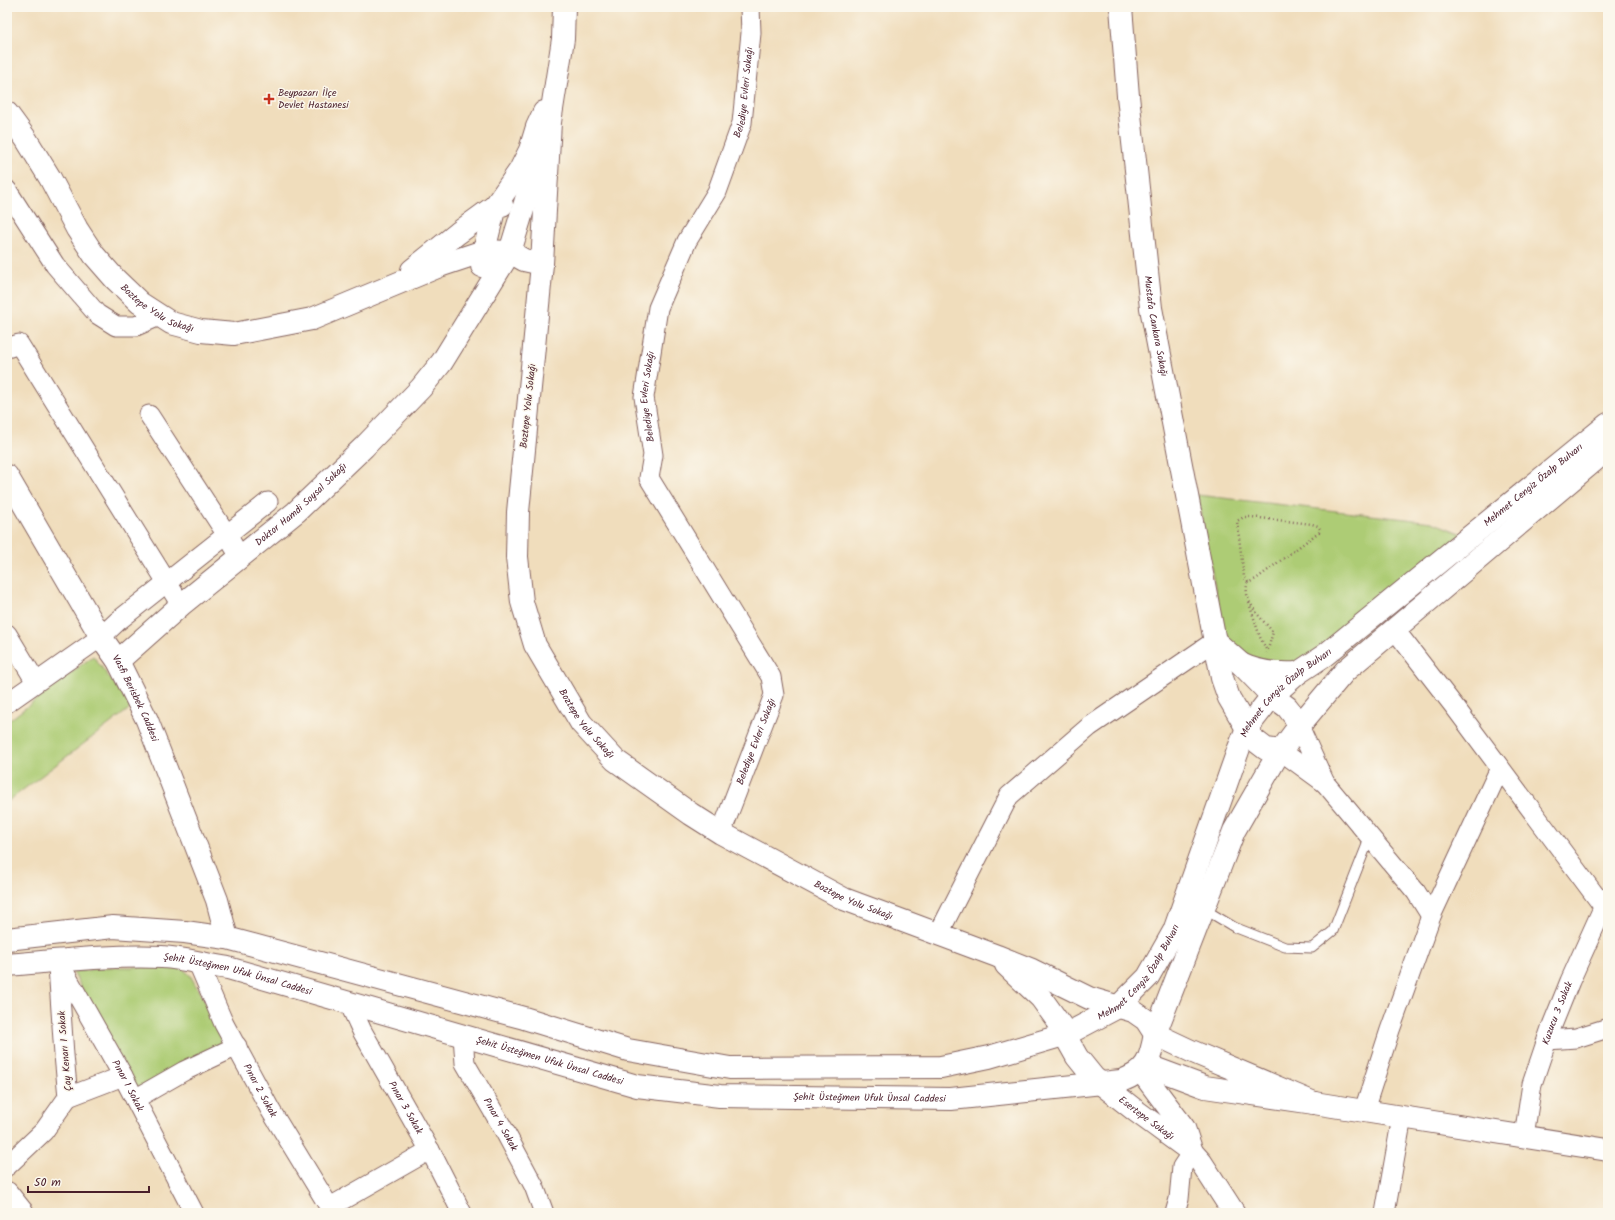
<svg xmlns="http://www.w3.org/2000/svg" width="1615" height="1220" font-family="Kalam,sans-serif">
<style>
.green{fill:#adcc74;stroke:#7c7650}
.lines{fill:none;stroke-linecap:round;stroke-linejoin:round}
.lane-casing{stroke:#84625e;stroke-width:11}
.street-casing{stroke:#84625e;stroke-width:21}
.secondary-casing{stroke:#84625e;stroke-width:24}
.path{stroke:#84625e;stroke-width:2.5;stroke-dasharray:1 3;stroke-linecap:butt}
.lane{stroke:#fff;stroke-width:9}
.street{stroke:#fff;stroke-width:19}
.secondary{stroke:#fff;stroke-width:22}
.poi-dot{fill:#c8321e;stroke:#fbf7ec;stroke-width:1.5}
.labels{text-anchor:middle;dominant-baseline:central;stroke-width:3;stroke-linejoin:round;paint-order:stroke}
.street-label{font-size:10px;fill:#4a1f2b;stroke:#fbf7ec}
.poi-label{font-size:10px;fill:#4a1f2b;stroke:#fbf7ec;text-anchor:start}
</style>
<rect width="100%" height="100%" fill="#fbf7ec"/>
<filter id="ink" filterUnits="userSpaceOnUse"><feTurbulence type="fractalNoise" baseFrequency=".025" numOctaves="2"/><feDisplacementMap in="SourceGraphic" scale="8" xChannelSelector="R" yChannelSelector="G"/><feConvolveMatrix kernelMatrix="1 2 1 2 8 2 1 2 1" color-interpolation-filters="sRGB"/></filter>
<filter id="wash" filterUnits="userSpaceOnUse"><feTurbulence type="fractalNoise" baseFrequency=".012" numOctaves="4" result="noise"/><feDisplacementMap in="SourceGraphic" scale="16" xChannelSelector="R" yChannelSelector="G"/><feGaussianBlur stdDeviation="0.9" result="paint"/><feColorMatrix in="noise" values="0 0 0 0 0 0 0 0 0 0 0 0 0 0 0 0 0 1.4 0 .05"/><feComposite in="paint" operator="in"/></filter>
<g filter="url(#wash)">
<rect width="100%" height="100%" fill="#f0ddbc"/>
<!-- green -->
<g class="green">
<polygon points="1197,495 1432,522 1462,534 1306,658 1294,664 1267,662 1246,656 1225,639"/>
<polygon points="93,656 132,707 7,802 7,722"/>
<polygon points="110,967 181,967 190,975 229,1045 136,1089 73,972"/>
</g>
</g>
<g filter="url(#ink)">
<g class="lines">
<defs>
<polyline id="lane" points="1204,909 1234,927 1285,947 1312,948 1333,931 1370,837"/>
<g id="street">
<polyline points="7,190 55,265 97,314 116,326 136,326 159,316"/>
<polyline points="7,348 19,344 181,605"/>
<polyline points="149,415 227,535 240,557"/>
<polyline points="1395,630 1457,710 1603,906"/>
<polyline points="7,634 36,682"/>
<polyline points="7,703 101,637 118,621 268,502"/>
<polyline points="1281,751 1325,783 1299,726"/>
<polyline points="1325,783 1416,892 1431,916"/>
<path id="s1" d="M721 833 774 695 771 677 649 478 653 455 644 397 658 308 687 241 717 192 742 123 751 33 750 7"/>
<polyline points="938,935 1009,796 1089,727 1215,641"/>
<path id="s2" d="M58 961 123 1076 194 1213"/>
<path id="s3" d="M198 963 224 1024 271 1111 333 1213"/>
<path id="s4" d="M349 1003 362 1031 433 1156 462 1213"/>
<path id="s5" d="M463 1036 465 1063 504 1130 534 1186 544 1213"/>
<polyline points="1547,1040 1576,1038 1608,1028"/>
<polyline points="68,1097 123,1076"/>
<polyline points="135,1099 184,1071 237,1046"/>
<polyline points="1364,1110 1390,1030 1431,916 1500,768"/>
<path id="s6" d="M1524 1136 1532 1084 1551 1028 1570 981 1608 897"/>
<polyline points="7,1166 44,1131 68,1097 64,1055 58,966"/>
<polyline points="329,1213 330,1207 430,1150"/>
<polyline points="1175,1213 1179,1199 1182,1167 1192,1152"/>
<polyline points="1385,1213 1402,1117"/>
</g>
<g id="secondary">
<path id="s7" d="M564 7 563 39 550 122 542 264 518 512 517 557 522 602 535 645 581 723 615 760 691 814 721 833 844 899 997 956 1032 970 1089 998 1133 1011 1146 1020 1155 1034 1191 1051 1314 1103"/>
<path id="s8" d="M1121 7 1128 96 1151 308 1222 678 1229 698 1253 739 1266 749 1281 751"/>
<path id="s9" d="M7 113 26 139 50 178 77 229 94 255 115 279 140 303 171 323 201 331 234 334 312 319 442 265 484 251 510 252 524 260 542 264"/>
<polyline points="482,266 484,251 495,206 520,170 530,150 537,127 544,112"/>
<polyline points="412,270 458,233 495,206 502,205"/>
<path id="s10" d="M7 476 101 637 118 661 147 720 217 900 227 938"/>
<polyline points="1215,641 1241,664 1272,696 1287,707 1294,716 1299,726"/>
<path id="s11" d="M118 661 181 605 296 512 364 447 421 388 442 362 510 252 539 157"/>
<path d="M1241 664C1259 673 1279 674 1298 673"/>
<path id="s12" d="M7 939 113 927 185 932 227 938 524 1018 628 1050 730 1068 941 1067 989 1057 1067 1034 1118 1007 1148 977 1174 931 1239 748 1247 728 1272 696 1298 673 1325 655 1608 424"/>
<path id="s13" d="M7 965C58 961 110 955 162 957 184 958 206 965 228 968L637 1086 720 1096 951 1099 1121 1081C1147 1071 1150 1061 1155 1034L1234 831 1277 756 1299 726 1345 671 1608 449"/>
<path id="s14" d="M1006 965 1041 998 1067 1034 1068 1041 1077 1057 1094 1078 1136 1111 1192 1152 1184 1128 1141 1071"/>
<polyline points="1146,1065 1205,1087 1314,1103 1608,1150"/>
<polyline points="1192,1152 1201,1162 1234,1213"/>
<polyline points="7,1193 23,1213"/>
</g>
</defs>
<!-- lane casing -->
<use href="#lane" class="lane-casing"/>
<!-- street casing -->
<use href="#street" class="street-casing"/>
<!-- secondary casing -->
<use href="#secondary" class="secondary-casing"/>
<!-- path -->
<g class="path">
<path d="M1248 582 1244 577 1237 521 1244 517H1251L1312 524 1318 526 1320 529 1319 532 1256 579 1250 582H1248C1241 600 1262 619 1273 632L1267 653"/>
<polyline points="1249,603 1260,637 1267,651"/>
</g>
<!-- lane -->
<use href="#lane" class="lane"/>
<!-- street -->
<use href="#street" class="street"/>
<!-- secondary -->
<use href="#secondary" class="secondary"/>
</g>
</g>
<!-- markers -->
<path class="poi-dot" d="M267 93h4v4h4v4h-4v4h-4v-4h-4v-4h4z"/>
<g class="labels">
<!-- street labels -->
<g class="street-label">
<text stroke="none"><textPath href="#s1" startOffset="806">Belediye Evleri Sokağı</textPath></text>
<text stroke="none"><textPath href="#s9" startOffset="251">Boztepe Yolu Sokağı</textPath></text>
<text stroke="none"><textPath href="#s8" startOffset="321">Mustafa Cankara Sokağı</textPath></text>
<text stroke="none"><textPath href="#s1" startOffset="482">Belediye Evleri Sokağı</textPath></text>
<text transform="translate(528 406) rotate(-84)">Boztepe Yolu Sokağı</text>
<text stroke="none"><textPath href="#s12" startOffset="1828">Mehmet Cengiz Özalp Bulvarı</textPath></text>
<text stroke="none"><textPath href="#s11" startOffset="241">Doktor Hamdi Soysal Sokağı</textPath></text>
<text stroke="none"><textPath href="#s12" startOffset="1504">Mehmet Cengiz Özalp Bulvarı</textPath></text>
<text stroke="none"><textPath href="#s10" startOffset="257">Vasfi Berisbek Caddesi</textPath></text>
<text stroke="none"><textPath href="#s7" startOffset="737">Boztepe Yolu Sokağı</textPath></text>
<text stroke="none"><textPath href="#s1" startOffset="98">Belediye Evleri Sokağı</textPath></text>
<text stroke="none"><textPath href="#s7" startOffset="1061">Boztepe Yolu Sokağı</textPath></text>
<text stroke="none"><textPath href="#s12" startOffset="1180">Mehmet Cengiz Özalp Bulvarı</textPath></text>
<text stroke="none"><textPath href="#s13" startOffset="233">Şehit Üsteğmen Ufuk Ünsal Caddesi</textPath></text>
<text stroke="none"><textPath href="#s6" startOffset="128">Kuzucu 3 Sokak</textPath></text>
<text transform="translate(65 1051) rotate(-95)">Çay Kenarı 1 Sokak</text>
<text stroke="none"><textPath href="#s13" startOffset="557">Şehit Üsteğmen Ufuk Ünsal Caddesi</textPath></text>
<text stroke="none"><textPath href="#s2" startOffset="143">Pınar 1 Sokak</textPath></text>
<text stroke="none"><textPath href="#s3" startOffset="142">Pınar 2 Sokak</textPath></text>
<text stroke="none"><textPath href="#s13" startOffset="881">Şehit Üsteğmen Ufuk Ünsal Caddesi</textPath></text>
<text stroke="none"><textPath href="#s4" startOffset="119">Pınar 3 Sokak</textPath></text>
<text stroke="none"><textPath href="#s14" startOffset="211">Esertepe Sokağı</textPath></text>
<text stroke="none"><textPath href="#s5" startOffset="98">Pınar 4 Sokak</textPath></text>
</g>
<!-- poi labels -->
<g class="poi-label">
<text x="278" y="93">Beypazarı İlçe<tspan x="278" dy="12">Devlet Hastanesi</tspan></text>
</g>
</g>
<!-- margin -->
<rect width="1615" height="1220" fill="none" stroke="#fbf7ec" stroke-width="24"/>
<!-- scale -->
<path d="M28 1186v6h121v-6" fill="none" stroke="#4a1f2b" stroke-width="2"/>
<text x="34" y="1186" font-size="12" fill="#4a1f2b" stroke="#fbf7ec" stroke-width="3" paint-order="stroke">50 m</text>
</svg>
